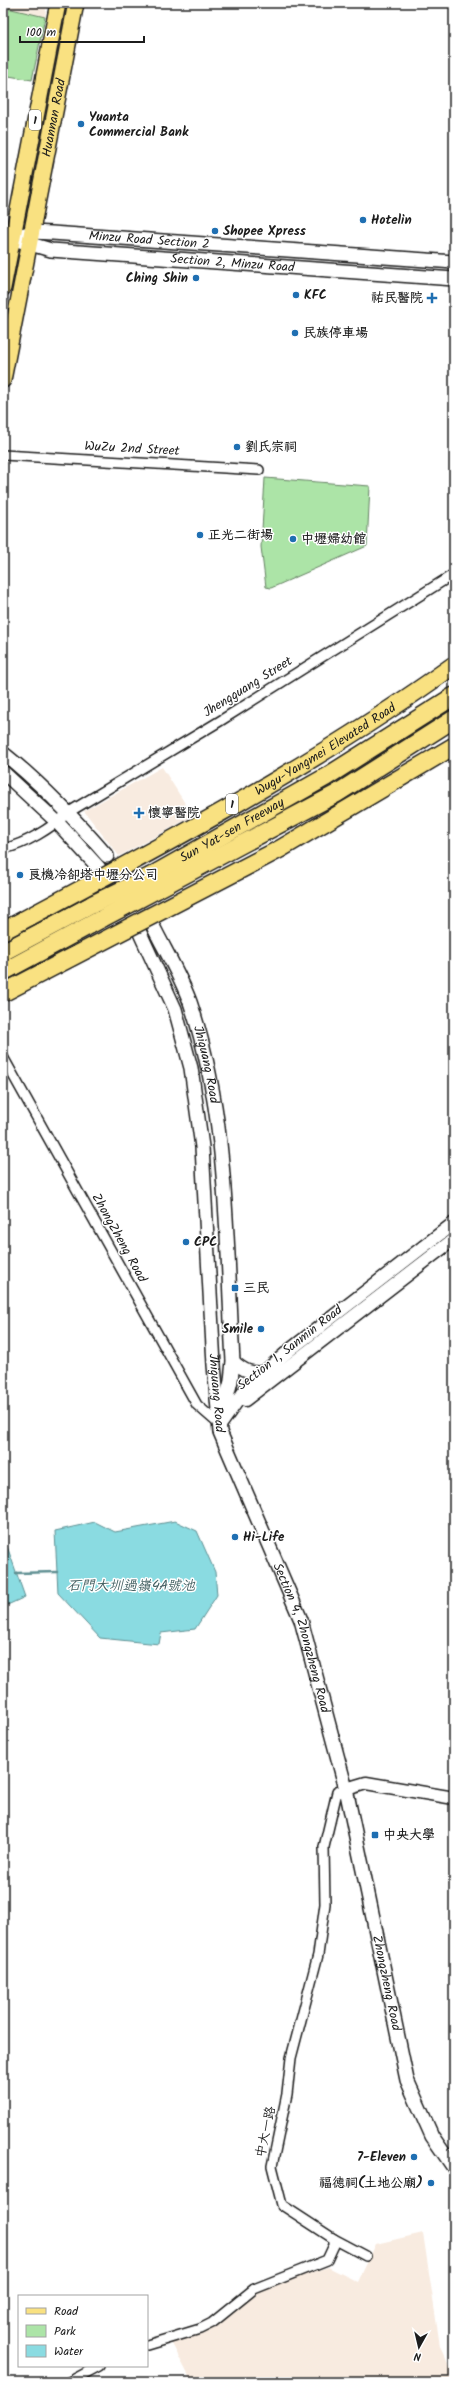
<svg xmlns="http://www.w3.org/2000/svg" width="457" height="2385" font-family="Kalam,'LXGW WenKai TC',sans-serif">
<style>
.built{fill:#f8ebe0}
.green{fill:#ace4a7;stroke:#648062}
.water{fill:#8adbe1;stroke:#5e8f92}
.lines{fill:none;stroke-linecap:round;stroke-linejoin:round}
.stream{stroke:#5e8f92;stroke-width:2.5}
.secondary-tunnel{stroke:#ddd;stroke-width:13;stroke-dasharray:13 6;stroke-linecap:butt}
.minor-casing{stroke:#1c1c1c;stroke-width:12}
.tertiary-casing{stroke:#1c1c1c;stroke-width:15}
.secondary-casing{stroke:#1c1c1c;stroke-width:16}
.primary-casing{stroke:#1c1c1c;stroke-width:18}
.motorway-casing{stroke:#1c1c1c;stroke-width:20}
.minor{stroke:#fff;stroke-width:9}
.tertiary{stroke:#fff;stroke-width:12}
.secondary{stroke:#fff;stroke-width:13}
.primary{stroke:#f9e181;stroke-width:15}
.motorway{stroke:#f9e181;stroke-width:17}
.motorway-bridge-casing{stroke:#1c1c1c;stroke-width:20;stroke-linecap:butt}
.motorway-bridge{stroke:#f9e181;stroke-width:17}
.poi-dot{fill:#1f6fb2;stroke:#fff;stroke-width:1.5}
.labels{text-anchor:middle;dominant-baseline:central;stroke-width:3;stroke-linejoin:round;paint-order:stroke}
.shield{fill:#fff;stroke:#606060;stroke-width:1}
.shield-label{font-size:12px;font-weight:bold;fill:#1c1c1c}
.poi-label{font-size:13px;font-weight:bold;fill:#1c1c1c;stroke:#fff;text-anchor:start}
.street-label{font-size:13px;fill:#1c1c1c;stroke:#fff}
.water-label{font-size:14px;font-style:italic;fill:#425f61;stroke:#fff}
</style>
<rect width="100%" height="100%" fill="#fff"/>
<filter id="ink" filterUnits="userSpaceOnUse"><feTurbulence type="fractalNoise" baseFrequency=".025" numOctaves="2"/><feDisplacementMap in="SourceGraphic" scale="8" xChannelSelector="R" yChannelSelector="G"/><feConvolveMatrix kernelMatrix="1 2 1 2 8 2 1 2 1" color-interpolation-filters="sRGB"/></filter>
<g filter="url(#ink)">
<!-- built -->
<g class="built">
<polygon points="3,3 47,3 45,17 3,7"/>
<polygon points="162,767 193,816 119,856 84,811"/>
<polygon points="453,1725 454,1726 454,1784 450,1783"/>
<polygon points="423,2233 440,2346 452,2372 453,2382 192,2382 170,2340 205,2329 240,2307 267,2287 328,2267 358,2282 376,2244"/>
</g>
<!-- green -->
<g class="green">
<polygon points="3,7 45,17 32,80 3,75"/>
<polygon points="265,478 370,486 367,546 271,588 266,587 261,547"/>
</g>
<!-- water -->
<g class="water">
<polygon points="175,1521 197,1531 215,1572 217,1595 195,1629 161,1633 159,1644 100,1638 58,1593 55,1531 95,1522 115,1532"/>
<polygon points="3,1535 25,1597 3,1607"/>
</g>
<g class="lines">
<!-- stream -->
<polyline class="stream" points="16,1573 57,1572"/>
<!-- secondary-tunnel -->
<polyline class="secondary-tunnel" points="107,856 152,925"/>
<defs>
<g id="minor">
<polyline points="3,455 259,470"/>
<path d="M3 849C26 844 51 828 69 812L220 721 454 574"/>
<polyline points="3,1057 197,1405 220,1425"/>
<polyline points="334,2239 366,2256"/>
<polyline points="147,2345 200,2329 212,2323 254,2289 327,2260 334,2245 334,2239 282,2205 272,2166 287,2094 291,2058 318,1955 325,1904 324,1847 337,1792 346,1789"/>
<polyline points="69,2382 99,2366"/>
</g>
<g id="tertiary">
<path d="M233 1361C244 1371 251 1374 265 1372"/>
<polyline points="245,1400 454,1239"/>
<polyline points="221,1424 248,1386 291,1349 454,1223"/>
<polyline points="346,1789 366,1783 454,1798"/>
</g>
<g id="secondary">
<path id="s1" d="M22 235 32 232 52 233 454 262"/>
<path id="s2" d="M3 236 51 250 454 279"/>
<path d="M3 753C42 784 75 819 107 856"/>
<polyline points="3,772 57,822 99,868"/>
<path id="s3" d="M154 928C166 952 181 977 190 1002 229 1116 226 1242 233 1361L231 1381 222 1416"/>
<path id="s4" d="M140 933 175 1009 191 1068 202 1147 214 1365 220 1432 301 1620 346 1789 407 2080 432 2136 454 2168"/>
</g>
<g id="primary">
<polyline points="3,288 58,3"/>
<path id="s5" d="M3 380 76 3"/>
</g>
<g id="motorway">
<path id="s6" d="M151 876 326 777 454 696"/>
<polyline points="156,890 336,794 454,719"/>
<polyline points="3,952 93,904"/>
<polyline points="3,972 103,918"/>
</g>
</defs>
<!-- minor casing -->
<use href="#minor" class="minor-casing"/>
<!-- tertiary casing -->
<use href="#tertiary" class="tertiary-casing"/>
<!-- secondary casing -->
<use href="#secondary" class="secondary-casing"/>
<!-- primary casing -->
<use href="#primary" class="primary-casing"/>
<!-- motorway casing -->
<use href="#motorway" class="motorway-casing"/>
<!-- minor -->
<use href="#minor" class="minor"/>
<!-- tertiary -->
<use href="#tertiary" class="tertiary"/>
<!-- secondary -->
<use href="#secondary" class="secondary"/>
<!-- primary -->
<use href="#primary" class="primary"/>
<!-- motorway -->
<use href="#motorway" class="motorway"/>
<defs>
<g id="motorway-bridge">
<polyline points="93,904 151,876"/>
<polyline points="103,918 156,890"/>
<path id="s7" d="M3 931C157 849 312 767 454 665"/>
<polyline points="3,993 280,849 454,746"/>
</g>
</defs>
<!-- motorway-bridge casing -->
<use href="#motorway-bridge" class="motorway-bridge-casing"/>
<!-- motorway-bridge -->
<use href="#motorway-bridge" class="motorway-bridge"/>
</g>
</g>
<!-- markers -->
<g class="poi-dot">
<circle cx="81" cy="124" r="4"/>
<circle cx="363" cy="220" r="4"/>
<circle cx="215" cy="231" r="4"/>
<circle cx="196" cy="278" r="4"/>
<circle cx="296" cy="295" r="4"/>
<path d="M430 292h4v4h4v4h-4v4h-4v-4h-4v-4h4z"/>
<circle cx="295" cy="333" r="4"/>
<circle cx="237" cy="447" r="4"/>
<circle cx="200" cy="535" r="4"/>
<circle cx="293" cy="539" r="4"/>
<path d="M137 807h4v4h4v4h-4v4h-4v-4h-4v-4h4z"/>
<circle cx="20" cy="875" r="4"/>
<circle cx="186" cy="1242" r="4"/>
<rect x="231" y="1284" width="8" height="8" rx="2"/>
<circle cx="261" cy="1329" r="4"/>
<circle cx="235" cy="1537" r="4"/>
<rect x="371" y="1831" width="8" height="8" rx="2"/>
<circle cx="414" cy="2157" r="4"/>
<circle cx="431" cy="2183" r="4"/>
</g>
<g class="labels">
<!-- shield labels -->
<g class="shield">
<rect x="29" y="110" width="12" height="20" rx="3"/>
<rect x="226" y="794" width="12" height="20" rx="3"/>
</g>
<g class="shield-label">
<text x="35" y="120">1</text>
<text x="232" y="804">1</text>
</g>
<!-- poi labels -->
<g class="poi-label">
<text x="89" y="117">Yuanta<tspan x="89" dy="15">Commercial Bank</tspan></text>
<text x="371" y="220">Hotelin</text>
<text x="223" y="231">Shopee Xpress</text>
<text x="188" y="278" text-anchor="end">Ching Shin</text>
<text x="304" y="295">KFC</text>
<text x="423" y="298" text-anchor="end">祐民醫院</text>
<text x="303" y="333">民族停車場</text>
<text x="245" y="447">劉氏宗祠</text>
<text x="208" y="535">正光二街場</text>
<text x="301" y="539">中壢婦幼館</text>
<text x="148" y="813">懷寧醫院</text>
<text x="28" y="875">良機冷卻塔中壢分公司</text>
<text x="194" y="1242">CPC</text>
<text x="243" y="1288">三民</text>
<text x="253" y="1329" text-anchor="end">Smile</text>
<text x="243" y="1537">Hi-Life</text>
<text x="383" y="1835">中央大學</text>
<text x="406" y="2157" text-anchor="end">7-Eleven</text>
<text x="423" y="2183" text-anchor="end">福德祠(土地公廟)</text>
</g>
<!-- street labels -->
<g class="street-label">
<text stroke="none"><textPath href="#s5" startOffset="267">Huannan Road</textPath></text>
<text stroke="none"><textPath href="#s1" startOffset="128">Minzu Road Section 2</textPath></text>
<text stroke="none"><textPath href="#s2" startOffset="232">Section 2, Minzu Road</textPath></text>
<text transform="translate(132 449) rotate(3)">WuZu 2nd Street</text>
<text transform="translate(248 687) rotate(-32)">Jhengguang Street</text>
<text stroke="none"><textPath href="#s7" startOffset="370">Wugu-Yangmei Elevated Road</textPath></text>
<text stroke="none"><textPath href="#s6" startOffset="93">Sun Yat-sen Freeway</textPath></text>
<text stroke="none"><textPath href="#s3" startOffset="147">Jhiguang Road</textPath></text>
<text transform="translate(119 1238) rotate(61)">ZhongZheng Road</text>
<text transform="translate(290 1348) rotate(-38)">Section 1, Sanmin Road</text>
<text stroke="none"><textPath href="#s4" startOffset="471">Jhiguang Road</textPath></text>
<text stroke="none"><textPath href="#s4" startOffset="732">Section 4, Zhongzheng Road</textPath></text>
<text stroke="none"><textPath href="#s4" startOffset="1088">Zhongzheng Road</textPath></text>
<text transform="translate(266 2132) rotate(-78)">中大一路</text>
</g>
<!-- water labels -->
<g class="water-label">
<text x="131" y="1586">石門大圳過嶺4A號池</text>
</g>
</g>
<!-- margin -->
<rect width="457" height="2385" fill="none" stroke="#fff" stroke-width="16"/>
<rect x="8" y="8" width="441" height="2369" fill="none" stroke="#1c1c1c" stroke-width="1.5" filter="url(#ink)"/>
<!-- legend -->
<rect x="18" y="2295" width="130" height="72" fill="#ffffff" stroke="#a4a4a4"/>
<rect x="26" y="2308" width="20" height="6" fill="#f9e181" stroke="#a4a4a4"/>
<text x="54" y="2315" font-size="12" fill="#1c1c1c">Road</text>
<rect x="26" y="2325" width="20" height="12" fill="#ace4a7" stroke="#a4a4a4"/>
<text x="54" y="2335" font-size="12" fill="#1c1c1c">Park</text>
<rect x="26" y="2345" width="20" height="12" fill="#8adbe1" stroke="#a4a4a4"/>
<text x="54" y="2355" font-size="12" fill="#1c1c1c">Water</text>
<!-- north arrow -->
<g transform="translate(419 2347) rotate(188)" stroke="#ffffff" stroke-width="3" paint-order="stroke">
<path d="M0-3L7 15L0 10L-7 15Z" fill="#1c1c1c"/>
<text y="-6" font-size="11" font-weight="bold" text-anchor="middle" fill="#1c1c1c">N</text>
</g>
<!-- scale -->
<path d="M20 36v6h124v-6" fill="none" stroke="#1c1c1c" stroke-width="2"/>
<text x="26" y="36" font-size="12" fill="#1c1c1c" stroke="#ffffff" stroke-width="3" paint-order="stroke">100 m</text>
</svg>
